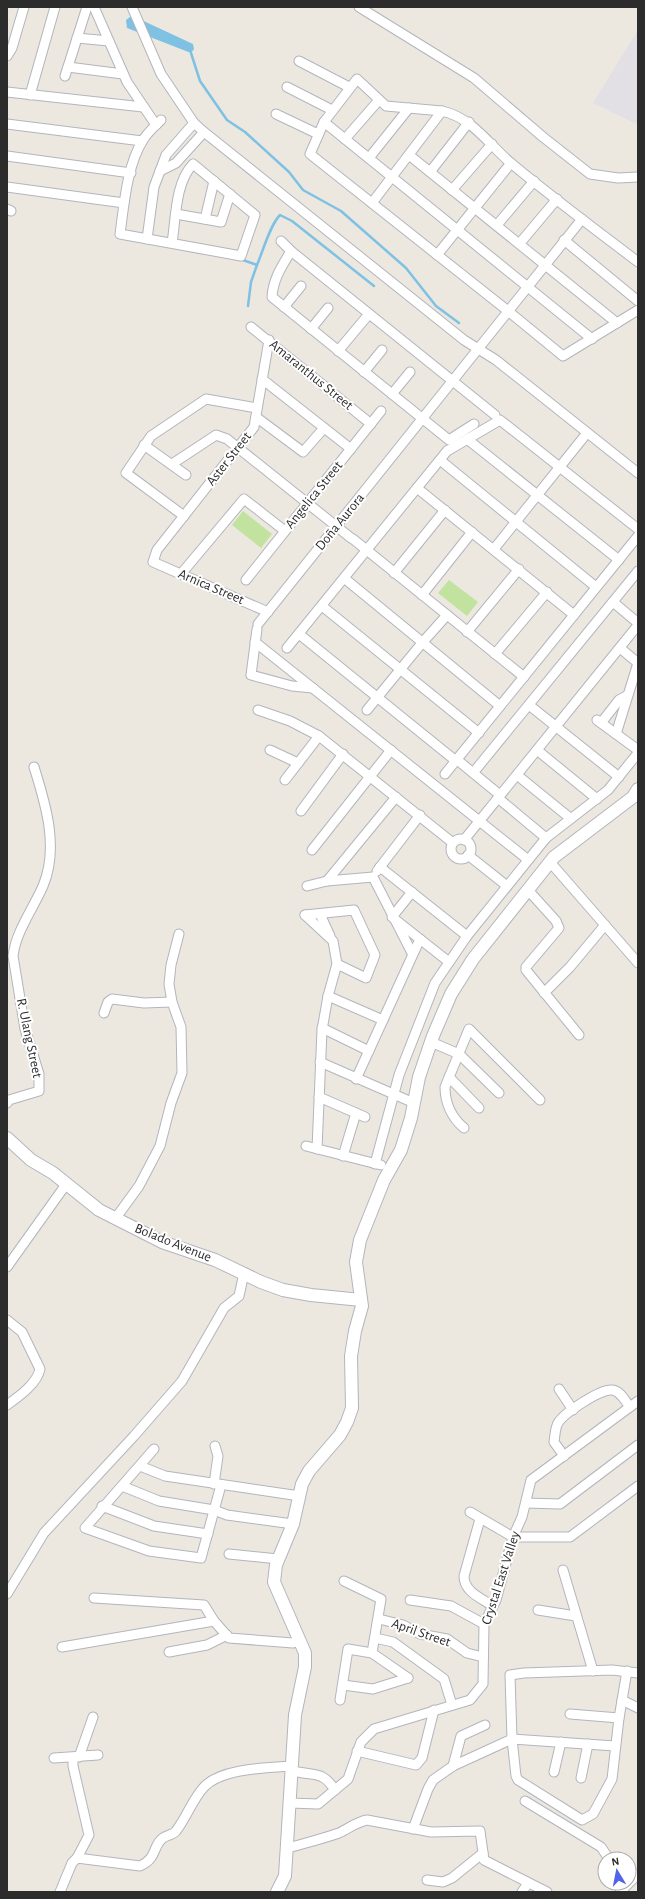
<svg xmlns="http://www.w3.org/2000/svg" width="645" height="1899" font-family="'Alegreya Sans',sans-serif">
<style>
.industrial{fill:#e2dfe5}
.pitch{fill:#c2e39f}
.water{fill:#7ec1e3}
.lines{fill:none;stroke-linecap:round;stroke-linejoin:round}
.stream{stroke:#7ec1e3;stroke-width:2.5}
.minor-casing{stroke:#b3b5be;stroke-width:11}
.tertiary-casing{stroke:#b3b5be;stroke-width:14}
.minor{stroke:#fff;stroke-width:9}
.tertiary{stroke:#fff;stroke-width:12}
.labels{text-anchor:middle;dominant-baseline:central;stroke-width:4;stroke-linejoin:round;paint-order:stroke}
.street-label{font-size:14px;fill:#2c2c2c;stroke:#fff}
</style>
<rect width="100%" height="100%" fill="#ece8e0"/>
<!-- industrial -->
<polygon class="industrial" points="638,30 638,125 593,103"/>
<!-- pitch -->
<g class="pitch">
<polygon points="243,511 272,534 261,548 232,525"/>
<polygon points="449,580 478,602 467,616 438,593"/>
</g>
<!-- water -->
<polygon class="water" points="130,17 135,17 193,44 194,49 191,53 127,28 126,20"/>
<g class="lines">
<!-- stream -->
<g class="stream">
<polyline points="191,53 200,81 227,120 245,132 289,172 303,190 341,211 406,268 436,306 459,323"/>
<polyline points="181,249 202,253"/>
<path d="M240 259 257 265C263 251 270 225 280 215L292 221 374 286"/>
<polyline points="248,306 251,282 257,265"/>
</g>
<defs>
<g id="minor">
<polyline points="94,7 127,82 156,125"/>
<polyline points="132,7 161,74 194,123 204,132 464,340 496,360 638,473"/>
<polyline points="359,7 474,78 543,137 590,174 618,178 638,177"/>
<polyline points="77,38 109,41"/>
<polyline points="7,56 12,48 24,7"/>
<polyline points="299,61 349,87"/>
<polyline points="68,67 123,74"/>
<polyline points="65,76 87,7"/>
<polyline points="287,87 332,110"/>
<polyline points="7,92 143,107"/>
<polyline points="30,95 55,7"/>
<polyline points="276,114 318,134"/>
<path d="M161 120C155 126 147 133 143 140 127 165 124 205 120 234L241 256 255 215 193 164C175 183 176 218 172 243"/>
<polyline points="324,122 592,339"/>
<polyline points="7,124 142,141"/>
<polyline points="345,139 379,100"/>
<polyline points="409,155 617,323"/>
<polyline points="7,156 131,173"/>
<polyline points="369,158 409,108"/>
<polyline points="160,171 176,163 204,132"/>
<polyline points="430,172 469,122"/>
<polyline points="7,187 124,203"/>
<polyline points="452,190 492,144"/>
<polyline points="372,203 442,111"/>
<polyline points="7,209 11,211"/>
<polyline points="176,214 221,222 230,194"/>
<polyline points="205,219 214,181"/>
<polyline points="497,225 534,181"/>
<polyline points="147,239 154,187 166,155 194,123"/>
<polyline points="564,240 638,301"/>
<polyline points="281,241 291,251 495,415"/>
<polyline points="520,243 557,199"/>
<path d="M291 251C282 266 273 279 272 297L449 440 474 424"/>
<polyline points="437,255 511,163"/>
<path d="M638 262C596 230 553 198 512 164 489 145 473 118 442 111L386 106 357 79 324 122 310 154 508 311 563 356 638 310"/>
<polyline points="284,307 301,286"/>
<polyline points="251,327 371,424"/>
<polyline points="311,329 328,308"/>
<polyline points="338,351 369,314"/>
<polyline points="364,372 382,350"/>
<polyline points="262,379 351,449"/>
<polyline points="392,394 410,372"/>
<polyline points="256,417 303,452 324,428"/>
<polyline points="467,439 619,560"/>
<polyline points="144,445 186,475"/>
<polyline points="440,460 596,587"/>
<polyline points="172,464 213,437 216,435 227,439 351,538"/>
<polyline points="417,488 574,615"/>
<polyline points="184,516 126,473 151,436 206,399 257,408"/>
<polyline points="353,539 524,677"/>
<polyline points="494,549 587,433"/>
<polyline points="394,573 445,510"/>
<polyline points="181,574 244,499 285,531"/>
<polyline points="344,578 500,706"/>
<polyline points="246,580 381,411"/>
<polyline points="422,595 472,532"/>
<polyline points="613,602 638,623"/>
<polyline points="322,606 479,733"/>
<polyline points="268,612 153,562 157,550 254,427 269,340"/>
<polyline points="258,624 582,219"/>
<polyline points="257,629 251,675 292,686 313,688"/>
<polyline points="467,632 519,569"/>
<polyline points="299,634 456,761"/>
<polyline points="255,642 527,859"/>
<polyline points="287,648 447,451 500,420 638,529"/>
<polyline points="495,654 547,592"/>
<polyline points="529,705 619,777"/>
<polyline points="258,710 290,721 319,736 453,843"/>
<polyline points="367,710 422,643 447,615"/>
<polyline points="597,720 638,750"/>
<polyline points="601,723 619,700 628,695"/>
<polyline points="616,734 638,663 620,648"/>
<polyline points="270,750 298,763"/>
<polyline points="537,750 597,799"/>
<polyline points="461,763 500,795"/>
<polyline points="473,773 638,571"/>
<polyline points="445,774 638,536"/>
<polyline points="517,775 570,818"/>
<polyline points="285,780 319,736"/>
<polyline points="498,798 546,838"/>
<polyline points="301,811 343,754"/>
<circle cx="461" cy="849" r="10"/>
<polyline points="464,840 638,625"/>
<polyline points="312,850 391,750"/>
<polyline points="468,855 507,886"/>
<polyline points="550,862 638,963"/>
<polyline points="380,867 467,936"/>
<polyline points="377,871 420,815"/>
<polyline points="373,877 412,953"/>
<polyline points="327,881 396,797"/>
<polyline points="307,886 327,881 373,877"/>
<polyline points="528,890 556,921 559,928 526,967 526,970 579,1035"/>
<polyline points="412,892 392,917 449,962"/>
<polyline points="320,914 330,936"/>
<polyline points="305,915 333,941 337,964 328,996 322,1030 317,1149"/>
<polyline points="305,915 354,910 375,955 366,978 337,964"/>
<polyline points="544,993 570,967 605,925"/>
<polyline points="328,996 383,1020"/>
<polyline points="104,1013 108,1002 112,999 144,1003 172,1002"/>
<polyline points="322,1028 369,1051"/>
<polyline points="431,1042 459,1054 499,1093"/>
<polyline points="320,1062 414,1103"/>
<polyline points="449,1077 479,1108"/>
<polyline points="356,1079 420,939"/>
<polyline points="319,1097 365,1117"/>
<path d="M7 1103 9 1100 39 1091V1074L25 1029 13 956C16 931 33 909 43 886 59 848 46 805 34 767"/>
<path d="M464 1128C452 1118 445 1103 445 1087L469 1029 540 1100"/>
<polyline points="306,1146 381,1165"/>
<polyline points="343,1156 356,1113"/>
<polyline points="375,1164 399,1075 435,983 467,936 546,838 608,790 638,753"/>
<polyline points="115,1219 139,1186 160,1146 171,1103 182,1073 181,1027 172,1002 169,984 171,965 179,934"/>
<polyline points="7,1267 67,1183"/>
<path d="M7 1320 22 1332 40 1369C37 1384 18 1397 7 1405"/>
<polyline points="559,1389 573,1410"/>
<polyline points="154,1449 85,1528 149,1551 201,1558 221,1485"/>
<path d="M564 1456 554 1442C555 1436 555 1428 558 1423 564 1413 600 1389 612 1390 621 1391 625 1401 630 1407"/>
<polyline points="140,1466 165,1476 300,1496"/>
<polyline points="214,1484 218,1456 215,1446"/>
<polyline points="122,1486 159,1501 214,1510 227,1515 293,1524"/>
<polyline points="526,1503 560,1504 638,1445"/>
<polyline points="102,1506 154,1526 208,1534"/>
<polyline points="470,1512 513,1537 570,1537 638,1486"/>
<path d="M480 1519 464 1576C464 1592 481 1598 493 1606"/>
<polyline points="229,1554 278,1559"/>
<polyline points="563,1570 593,1671"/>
<polyline points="344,1581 381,1599 372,1653"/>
<polyline points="7,1594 44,1533 134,1436 182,1381 224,1308 239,1296 244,1273"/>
<polyline points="94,1598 204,1605 214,1621 229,1638 293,1643 300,1641"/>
<polyline points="410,1600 451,1606 484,1624"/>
<polyline points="538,1610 576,1616"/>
<polyline points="379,1619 403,1625 420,1634 447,1639 467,1653 483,1657"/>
<polyline points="375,1638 393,1642 444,1679 452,1705"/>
<polyline points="62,1647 214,1621"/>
<polyline points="169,1652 207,1645 227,1635"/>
<polyline points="627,1671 619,1718 612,1779 593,1814 582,1820 518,1780 516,1776 512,1739 510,1675 524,1673 612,1670 638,1673"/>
<polyline points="343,1685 373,1689 408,1678"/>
<polyline points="340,1700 348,1649 372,1653 408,1678"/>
<polyline points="622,1700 638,1708"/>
<polyline points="570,1714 619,1718"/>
<polyline points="357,1751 416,1765 422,1758 434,1710"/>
<polyline points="79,1757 93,1717"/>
<polyline points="54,1758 98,1755"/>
<polyline points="73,1758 73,1766 89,1835 77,1858"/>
<polyline points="453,1766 461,1736 485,1725"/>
<path d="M298 1772C318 1776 323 1772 335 1790"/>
<polyline points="554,1772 561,1742"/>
<polyline points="581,1778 588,1744"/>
<polyline points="525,1801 601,1847 609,1859"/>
<polyline points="290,1803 318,1804 348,1779 361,1742 374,1729 470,1700 483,1684 484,1624 496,1600 513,1537 522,1517 531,1480 638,1401"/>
<polyline points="413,1829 428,1789 433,1780 453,1766 512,1739 615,1746"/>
<path d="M288 1848C305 1843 322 1839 339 1833 348 1829 356 1822 367 1820L431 1832 480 1831 484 1860 547 1892"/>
<polyline points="427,1880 443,1882 452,1878 483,1853"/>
<path d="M60 1892 72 1863 77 1858 140 1866C158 1858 152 1846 163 1838 167 1835 173 1835 176 1831 187 1817 192 1800 204 1787 221 1768 268 1768 292 1766"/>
<polyline points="522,1892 528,1883"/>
<polyline points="620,1892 638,1874"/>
</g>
<g id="tertiary">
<polyline points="7,1138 31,1160 53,1173 99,1210 162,1242 215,1260 261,1282 283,1290 311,1295 361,1300"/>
<polyline points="277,1892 285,1876 295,1715 305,1667 305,1653 274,1582 276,1565 293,1524 302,1484 309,1471 340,1435 347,1422 352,1408 351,1356 355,1331 362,1306 356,1262 360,1240 384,1180 401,1150 411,1118 419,1077 433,1036 451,994 473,959 554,857 633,797 638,789"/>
</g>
</defs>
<!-- minor casing -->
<use href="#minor" class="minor-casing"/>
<!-- tertiary casing -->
<use href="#tertiary" class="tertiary-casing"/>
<!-- minor -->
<use href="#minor" class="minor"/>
<!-- tertiary -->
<use href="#tertiary" class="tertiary"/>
</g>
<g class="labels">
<!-- street labels -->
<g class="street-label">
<text transform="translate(311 375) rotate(39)">Amaranthus Street</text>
<text transform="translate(229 459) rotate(-52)">Aster Street</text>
<text transform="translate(314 495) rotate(-51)">Angelica Street</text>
<text transform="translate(340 522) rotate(-51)">Doña Aurora</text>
<text transform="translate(211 587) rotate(23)">Arnica Street</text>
<text transform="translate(29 1038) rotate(78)">R. Ulang Street</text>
<text transform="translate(173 1243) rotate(22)">Bolado Avenue</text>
<text transform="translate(501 1578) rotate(-72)">Crystal East Valley</text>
<text transform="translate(421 1633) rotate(19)">April Street</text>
</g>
</g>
<!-- border -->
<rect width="645" height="1899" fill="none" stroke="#2c2c2c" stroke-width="16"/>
<!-- north arrow -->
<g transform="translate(617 1871) rotate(350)"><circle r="19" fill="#ffffff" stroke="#ababab"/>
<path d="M0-3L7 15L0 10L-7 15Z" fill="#5264e7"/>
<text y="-6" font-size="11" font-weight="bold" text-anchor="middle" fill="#2c2c2c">N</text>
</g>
</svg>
